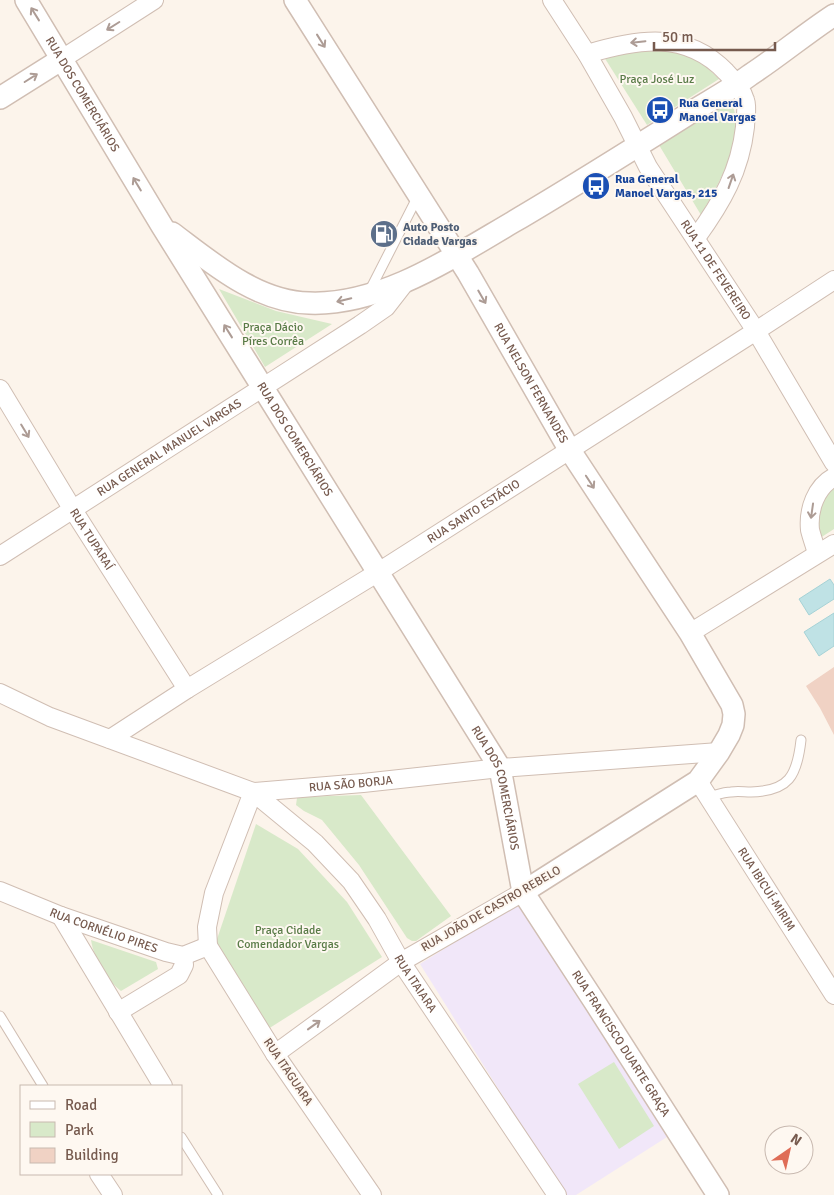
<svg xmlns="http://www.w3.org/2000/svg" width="834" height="1195" font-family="Signika,sans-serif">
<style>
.education{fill:#f1e7f9}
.green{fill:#d8e9c9}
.water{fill:#bfe2e5;stroke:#a6d2d6}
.building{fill:#f0d2c4}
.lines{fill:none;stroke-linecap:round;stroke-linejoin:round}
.service-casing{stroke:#d0beb3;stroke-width:11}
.minor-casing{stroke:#d0beb3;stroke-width:20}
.tertiary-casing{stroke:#d0beb3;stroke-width:24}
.service{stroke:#fff;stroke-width:9}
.minor{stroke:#fff;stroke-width:18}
.tertiary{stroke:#fff;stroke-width:21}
.oneway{stroke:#ad9c95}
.labels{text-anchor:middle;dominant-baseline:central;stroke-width:4;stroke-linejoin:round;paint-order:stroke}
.park-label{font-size:12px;fill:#597b47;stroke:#fef8f1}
.street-label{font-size:12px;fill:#765a4e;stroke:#fef8f1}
.transit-label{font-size:12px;font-weight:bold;fill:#164399;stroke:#fef8f1;text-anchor:start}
.service-label{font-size:12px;font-weight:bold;fill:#4e5e75;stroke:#fef8f1;text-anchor:start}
</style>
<rect width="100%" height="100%" fill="#fcf4eb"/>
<!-- education -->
<polygon class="education" points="518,903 667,1137 576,1195 565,1195 420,964"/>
<!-- green -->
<g class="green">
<polygon points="659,46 700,61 719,79 647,125 604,57"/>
<path d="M731 99C733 106 736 115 736 122 736 156 717 186 701 215L659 145Z"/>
<polygon points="219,289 276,311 332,324 265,367"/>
<polygon points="834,486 834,529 817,540 819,503"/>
<polygon points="361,795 451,916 416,941 412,941 407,938 359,865 322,820 304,811 296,805 297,798 300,797"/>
<polygon points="256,824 298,849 347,902 382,957 268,1029 215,945"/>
<path d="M91 940 156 962 158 969 121 991C106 979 94 959 91 940Z"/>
<polygon points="614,1062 654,1126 619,1149 578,1084"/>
</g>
<!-- water -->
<g class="water">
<polygon points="830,579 834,585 834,599 809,615 799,599"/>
<polygon points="834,613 834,646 819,656 804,632"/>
</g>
<!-- building -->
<polygon class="building" points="834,667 834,735 820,708 806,686"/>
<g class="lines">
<defs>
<g id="service">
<polyline points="369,292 418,196"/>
<path d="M708 797C716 795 724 792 731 792 738 791 744 792 751 792 789 791 797 776 801 740"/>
<polyline points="0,1016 43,1086"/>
<polyline points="181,1137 218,1195"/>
</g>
<g id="minor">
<path id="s1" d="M552 0 587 54 623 117 648 167 756 331 834 463"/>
<path d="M587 54C637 39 686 30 726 72 734 80 742 89 745 100 748 108 745 119 745 127 740 171 722 202 696 238"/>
<polyline points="62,59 154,0"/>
<path id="s2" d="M0 389 73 510 187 689"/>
<path d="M817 553C815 546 812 538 810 530 808 509 816 487 834 477"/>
<path id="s3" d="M0 556 360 325 386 307 407 280"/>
<polyline points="690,633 834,544"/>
<path id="s4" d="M0 693 50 717 253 792 363 783 500 768 719 752"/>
<path id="s5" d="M110 739 187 689 377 573 756 331 834 280"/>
<path id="s6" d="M698 781 834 995"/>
<path id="s7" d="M0 891 61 916 166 952 183 956 208 946"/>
<polyline points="61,916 163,1086"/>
<polyline points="118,1012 179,975 184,965 183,956"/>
<polyline points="275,1054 401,962 523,892"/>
<polyline points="99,1174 113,1195"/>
<path id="s8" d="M372 1195 275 1054 208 946 207 927 214 893 253 792 315 843 351 881 377 919 401 962 557 1195"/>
</g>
<g id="tertiary">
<path id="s9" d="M26 0 162 226 500 768 523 892 596 1004 718 1195"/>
<path id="s10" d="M295 0 468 273 569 449 690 633 732 705 734 714 733 725 729 735 719 752 698 781 523 892"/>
<polyline points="0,98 62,59"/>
<path d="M172 233C212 263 257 302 309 303 381 306 453 257 513 222 571 188 628 152 685 116 707 102 730 90 750 75 779 56 805 34 834 15"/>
</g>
</defs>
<!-- service casing -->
<use href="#service" class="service-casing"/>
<!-- minor casing -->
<use href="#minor" class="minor-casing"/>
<!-- tertiary casing -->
<use href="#tertiary" class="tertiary-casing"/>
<!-- service -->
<use href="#service" class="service"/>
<!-- minor -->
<use href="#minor" class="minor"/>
<!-- tertiary -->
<use href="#tertiary" class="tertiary"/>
</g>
<!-- one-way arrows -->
<defs><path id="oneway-shaft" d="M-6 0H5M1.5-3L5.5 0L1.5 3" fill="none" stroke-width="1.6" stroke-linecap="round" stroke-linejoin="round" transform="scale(1.25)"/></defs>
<g class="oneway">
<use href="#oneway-shaft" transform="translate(35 14) rotate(-122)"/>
<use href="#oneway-shaft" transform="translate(113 26) rotate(148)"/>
<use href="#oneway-shaft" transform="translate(321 41) rotate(58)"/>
<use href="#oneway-shaft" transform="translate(638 42) rotate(174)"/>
<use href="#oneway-shaft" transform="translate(31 78) rotate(-32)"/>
<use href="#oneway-shaft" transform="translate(731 181) rotate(-71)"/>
<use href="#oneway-shaft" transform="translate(137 184) rotate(-121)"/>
<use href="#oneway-shaft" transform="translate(482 297) rotate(60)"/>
<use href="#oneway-shaft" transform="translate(344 300) rotate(166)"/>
<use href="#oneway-shaft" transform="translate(228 331) rotate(-122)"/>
<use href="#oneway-shaft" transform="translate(25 431) rotate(59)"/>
<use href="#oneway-shaft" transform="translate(590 482) rotate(57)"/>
<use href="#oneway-shaft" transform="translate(812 511) rotate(98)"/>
<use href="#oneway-shaft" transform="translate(314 1025) rotate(-36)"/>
</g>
<!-- icons -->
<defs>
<symbol id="bus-disc" viewBox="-11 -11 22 22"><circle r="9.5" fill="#1a4fb4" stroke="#fef8f1"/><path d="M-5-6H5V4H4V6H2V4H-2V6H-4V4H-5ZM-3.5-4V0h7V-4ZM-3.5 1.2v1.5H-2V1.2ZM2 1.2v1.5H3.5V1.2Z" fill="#fff"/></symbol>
<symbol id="fuel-disc" viewBox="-11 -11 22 22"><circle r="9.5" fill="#5c6f8a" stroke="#fef8f1"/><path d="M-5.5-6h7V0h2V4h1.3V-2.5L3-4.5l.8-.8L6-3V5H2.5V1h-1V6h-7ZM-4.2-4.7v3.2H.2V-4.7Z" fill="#fff"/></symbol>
</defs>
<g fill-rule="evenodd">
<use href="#bus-disc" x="644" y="94" width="32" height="32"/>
<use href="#bus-disc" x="580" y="170" width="32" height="32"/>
<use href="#fuel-disc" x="368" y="218" width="32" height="32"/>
</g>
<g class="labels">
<!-- park labels -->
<g class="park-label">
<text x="657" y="79">Praça José Luz</text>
<text x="273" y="327">Praça Dácio<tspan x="273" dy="14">Píres Corrêa</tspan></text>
<text x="288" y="930">Praça Cidade<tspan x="288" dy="14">Comendador Vargas</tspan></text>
</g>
<!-- street labels -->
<g class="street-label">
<text stroke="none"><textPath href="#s9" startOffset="110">RUA DOS COMERCIÁRIOS</textPath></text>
<text stroke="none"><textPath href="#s1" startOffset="316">RUA 11 DE FEVEREIRO</textPath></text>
<text stroke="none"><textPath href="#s10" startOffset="450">RUA NELSON FERNANDES</textPath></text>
<text stroke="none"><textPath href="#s9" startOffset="515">RUA DOS COMERCIÁRIOS</textPath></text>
<text stroke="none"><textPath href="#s3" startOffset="201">RUA GENERAL MANUEL VARGAS</textPath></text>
<text stroke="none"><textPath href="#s5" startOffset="429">RUA SANTO ESTÁCIO</textPath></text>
<text stroke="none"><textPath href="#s2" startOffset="176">RUA TUPARAÍ</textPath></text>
<text stroke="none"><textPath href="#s4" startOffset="370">RUA SÃO BORJA</textPath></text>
<text stroke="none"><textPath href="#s9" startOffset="920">RUA DOS COMERCIÁRIOS</textPath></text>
<text stroke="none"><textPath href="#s6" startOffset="128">RUA IBICUÍ-MIRIM</textPath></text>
<text transform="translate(491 909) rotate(-30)">RUA JOÃO DE CASTRO REBELO</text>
<text stroke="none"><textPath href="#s7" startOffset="111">RUA CORNÉLIO PIRES</textPath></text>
<text stroke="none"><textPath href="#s8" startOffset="714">RUA ITAIARA</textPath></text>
<text stroke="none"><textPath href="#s9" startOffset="1209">RUA FRANCISCO DUARTE GRAÇA</textPath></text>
<text transform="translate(288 1072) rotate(56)">RUA ITAGUARA</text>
</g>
<!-- transit labels -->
<g class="transit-label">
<text x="679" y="103">Rua General<tspan x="679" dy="14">Manoel Vargas</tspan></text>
<text x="615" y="179">Rua General<tspan x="615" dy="14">Manoel Vargas, 215</tspan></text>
</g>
<!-- service labels -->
<g class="service-label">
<text x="403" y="227">Auto Posto<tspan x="403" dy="14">Cidade Vargas</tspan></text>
</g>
</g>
<!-- legend -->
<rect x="20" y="1085" width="162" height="90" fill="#fef8f1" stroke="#c8b9b0"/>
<rect x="30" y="1101" width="25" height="8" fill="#ffffff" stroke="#c8b9b0"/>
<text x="65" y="1110" font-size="15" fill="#765a4e">Road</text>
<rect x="30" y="1122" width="25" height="15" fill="#d8e9c9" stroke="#c8b9b0"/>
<text x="65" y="1135" font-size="15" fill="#765a4e">Park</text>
<rect x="30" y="1148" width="25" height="15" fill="#f0d2c4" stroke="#c8b9b0"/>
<text x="65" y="1160" font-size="15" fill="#765a4e">Building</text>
<!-- north arrow -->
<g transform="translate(789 1150) rotate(34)"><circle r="24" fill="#fef8f1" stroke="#c8b9b0"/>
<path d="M0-4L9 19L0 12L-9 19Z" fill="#df6d57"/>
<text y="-8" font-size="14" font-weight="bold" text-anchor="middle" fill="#765a4e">N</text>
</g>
<!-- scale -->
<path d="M654 42v8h121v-8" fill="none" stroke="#765a4e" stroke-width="2.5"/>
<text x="662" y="42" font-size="15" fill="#765a4e" stroke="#fef8f1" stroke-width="4" paint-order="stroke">50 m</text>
</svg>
